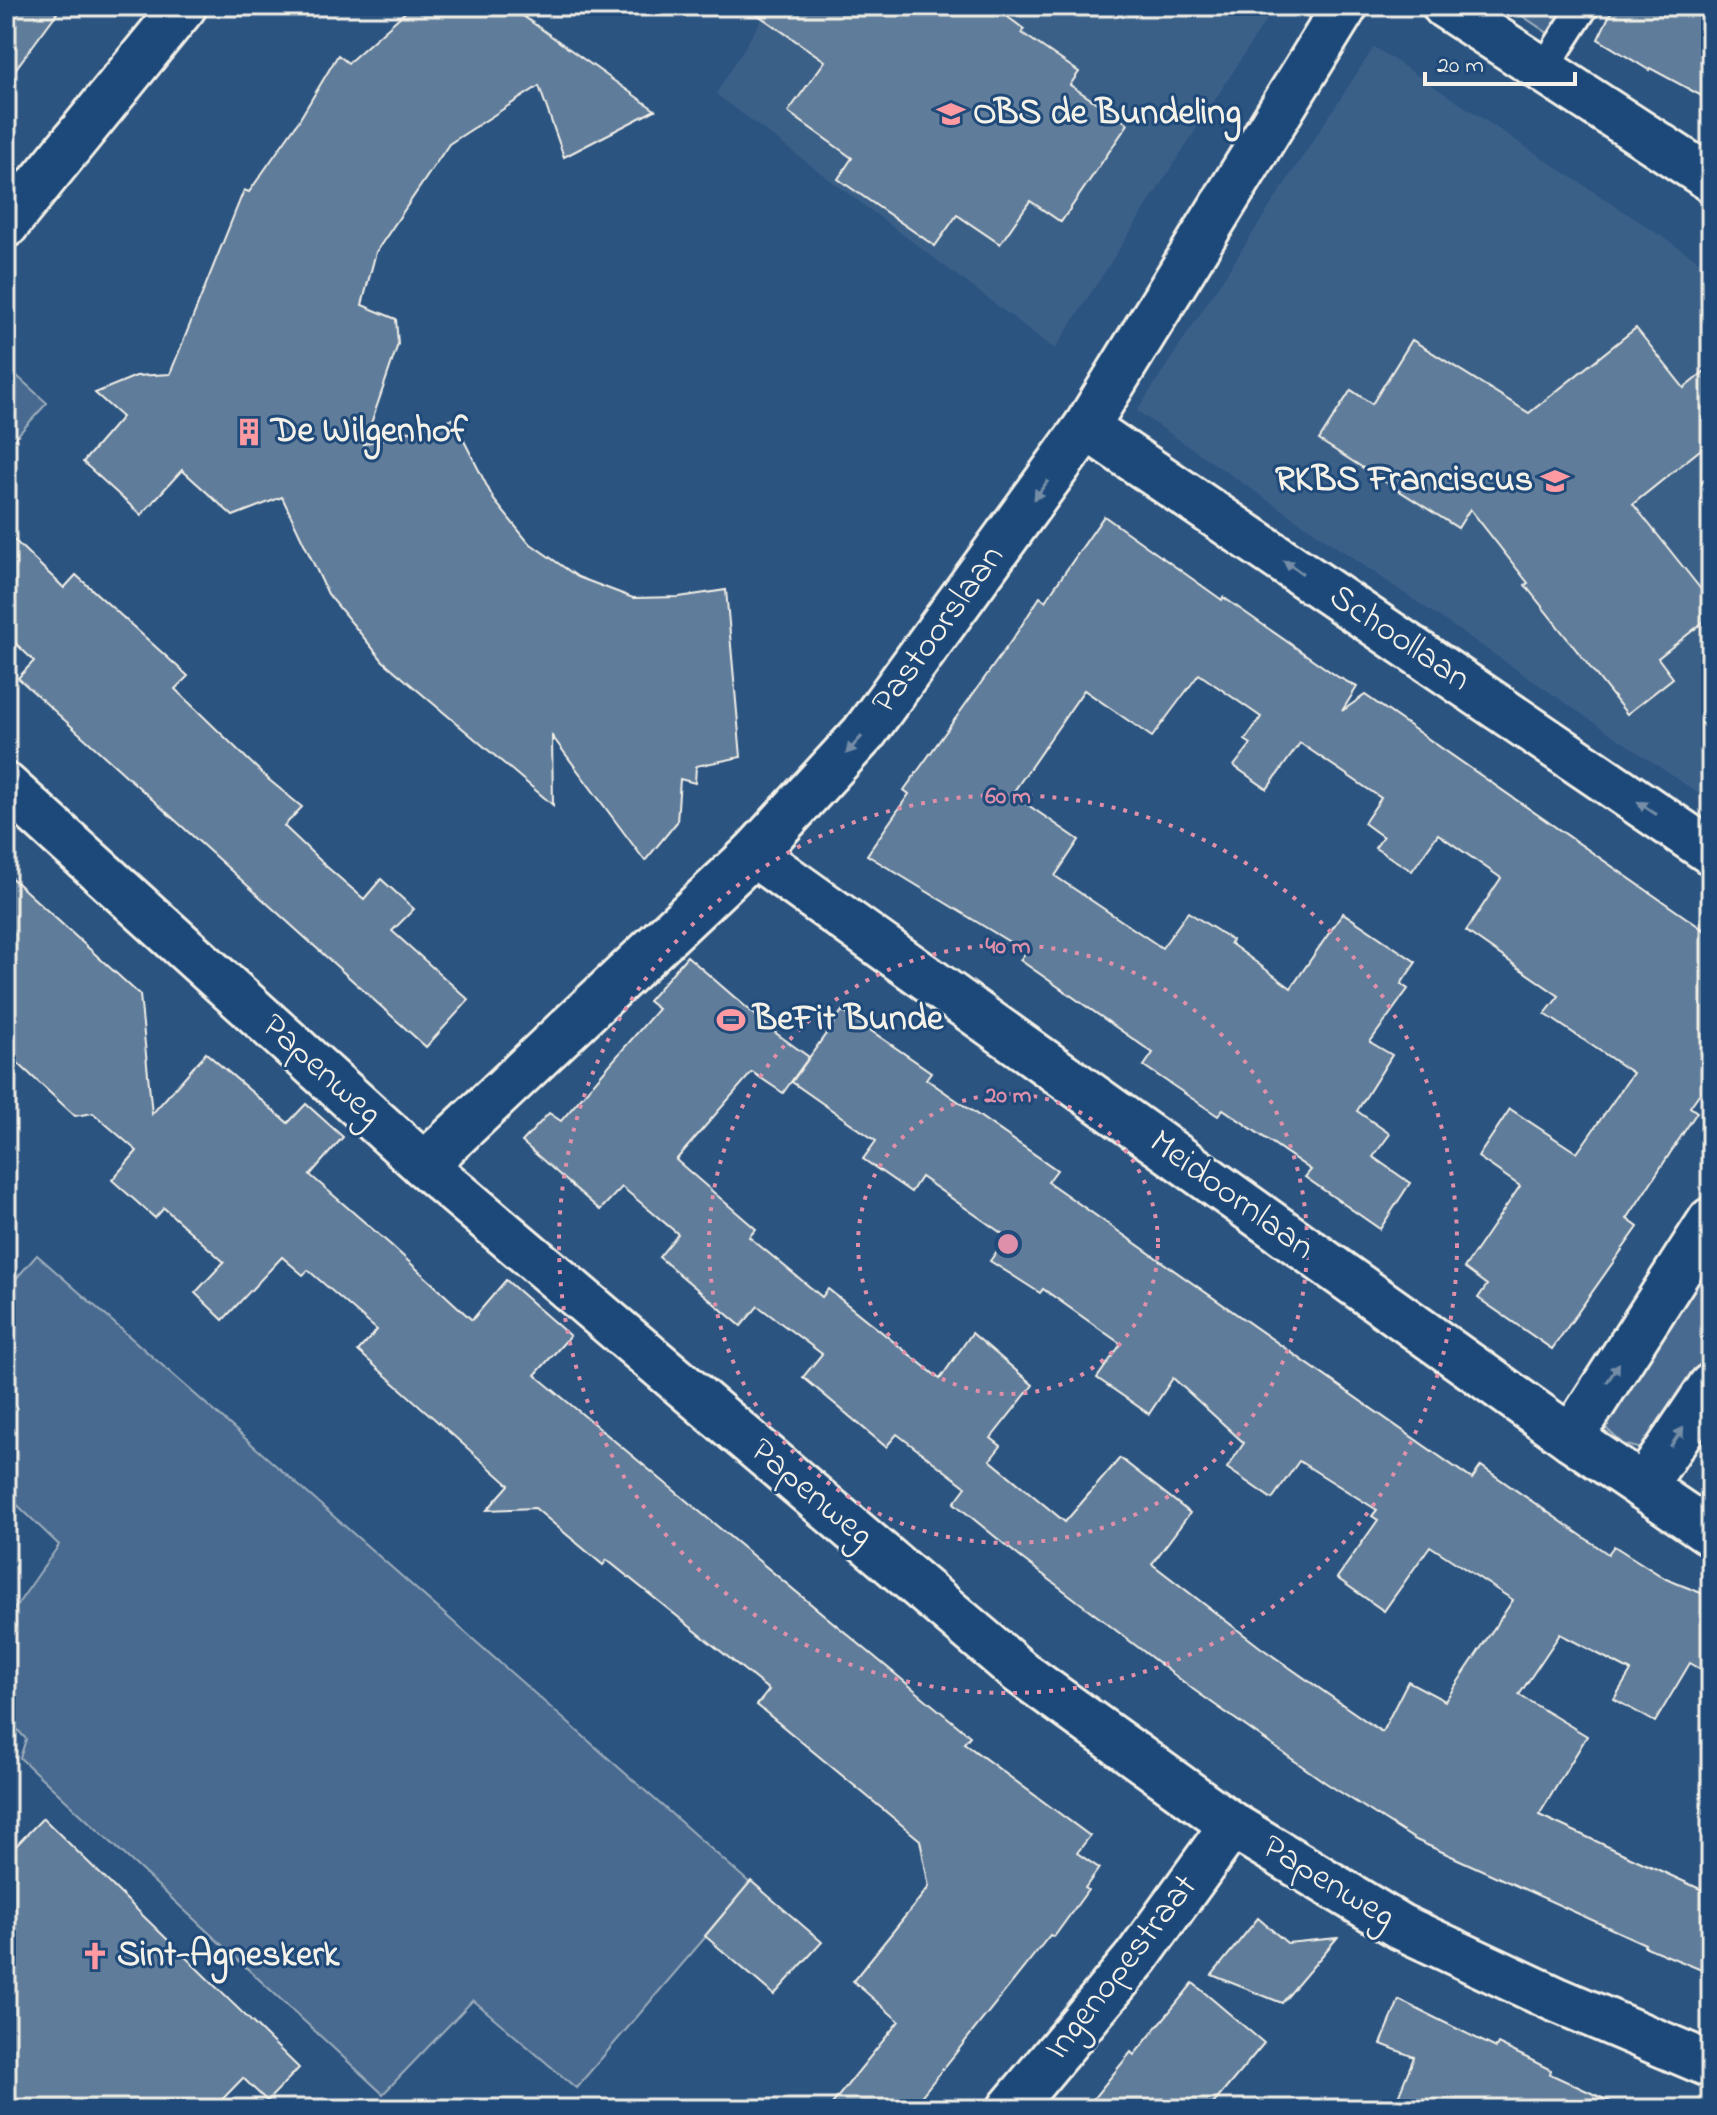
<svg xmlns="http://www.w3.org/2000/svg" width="1717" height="2115" font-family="'Indie Flower',sans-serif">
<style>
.built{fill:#3b6088}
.green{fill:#496b90;stroke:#9eaebc;stroke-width:2}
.building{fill:#5e7b9a;stroke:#f4f1e8;stroke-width:2}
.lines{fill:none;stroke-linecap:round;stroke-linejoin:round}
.lane-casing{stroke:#f4f1e8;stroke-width:34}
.street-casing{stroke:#f4f1e8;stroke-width:50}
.lane{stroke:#1f4a7a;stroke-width:28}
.street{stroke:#1f4a7a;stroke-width:44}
.oneway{fill:#748da6}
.ring{fill:none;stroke:#de8fa9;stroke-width:4;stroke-dasharray:4 8}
.labels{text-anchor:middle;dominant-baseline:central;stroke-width:6;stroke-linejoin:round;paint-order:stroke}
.poi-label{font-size:36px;font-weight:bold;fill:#f4f1e8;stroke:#1f4a7a;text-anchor:start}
.street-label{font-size:36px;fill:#f4f1e8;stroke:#1f4a7a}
.centre{fill:#de8fa9;stroke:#1f4a7a;stroke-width:4}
.ring-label{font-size:24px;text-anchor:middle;font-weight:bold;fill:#de8fa9;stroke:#1f4a7a;stroke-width:6;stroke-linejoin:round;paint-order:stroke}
</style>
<rect width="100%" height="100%" fill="#2c5481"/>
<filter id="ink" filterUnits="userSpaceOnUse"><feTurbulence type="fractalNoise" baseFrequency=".0125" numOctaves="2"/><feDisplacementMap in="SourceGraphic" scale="16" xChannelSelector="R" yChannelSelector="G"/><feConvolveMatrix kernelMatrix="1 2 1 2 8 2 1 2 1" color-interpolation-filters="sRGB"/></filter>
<g filter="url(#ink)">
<!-- built -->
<g class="built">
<polygon points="770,6 1275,6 1055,349 716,94"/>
<polygon points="1374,47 1711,269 1711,802 1137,411"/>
</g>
<!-- green -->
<g class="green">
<polygon points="1508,6 1566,6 1549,34"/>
<polygon points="6,366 47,403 6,448"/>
<polygon points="1711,1249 1711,1353 1646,1450 1623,1444 1599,1422"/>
<polygon points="37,1255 751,1884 576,2088 473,2000 383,2094 20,1758 26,1739 6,1717 6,1621 59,1545 6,1494 6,1290"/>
</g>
<!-- building -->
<g class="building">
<polygon points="6,6 62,6 6,82"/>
<polygon points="412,6 509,6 655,110 564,157 539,86 449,144 376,252 362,305 396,319 398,344 364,444 453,419 494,500 528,542 578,577 633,598 679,597 726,590 741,757 696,766 695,783 680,779 677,822 645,861 552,736 553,805 383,661 328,594 282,497 233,516 182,470 141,515 83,462 122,417 95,393 136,376 170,374 244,190 249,192 298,122 338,55 348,63"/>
<polygon points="745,6 993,6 1024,29 1022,33 1079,72 1070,85 1128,124 1061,222 1030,201 1000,244 957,215 935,246 838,179 852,158 788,112 825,61"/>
<polygon points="1614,6 1711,6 1711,101 1650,68 1649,70 1598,39"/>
<polygon points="1636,328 1684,388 1711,366 1711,441 1633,504 1711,602 1711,616 1658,658 1673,678 1627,714 1525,585 1528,583 1470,509 1458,528 1319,440 1351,390 1372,404 1412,340 1529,413"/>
<polygon points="1104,516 1222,600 1223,597 1338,677 1357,687 1342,711 1365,695 1711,935 1711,1077 1690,1107 1697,1112 1627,1219 1638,1227 1552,1349 1478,1298 1487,1285 1464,1268 1520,1186 1478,1157 1510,1109 1577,1153 1633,1073 1545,1014 1559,996 1466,931 1501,878 1438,834 1412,871 1375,848 1383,837 1364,823 1381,798 1300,743 1267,789 1234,766 1251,744 1245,740 1261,717 1199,674 1152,737 1084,690 1012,794 1079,840 1055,876 1162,948 1188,912 1232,940 1230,943 1291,988 1343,913 1416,962 1401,984 1408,989 1370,1042 1392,1055 1357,1111 1390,1134 1373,1157 1410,1183 1380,1229 1305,1177 1311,1170 1223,1109 1218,1116 1144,1066 1153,1053 1020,960 1026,952 867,855 909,794 904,790 1014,637 1040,597 1045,601"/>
<polygon points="6,532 64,588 76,575 188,676 175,689 268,779 302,807 284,826 327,867 364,899 381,879 414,909 392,931 469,1000 426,1047 18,678 34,661 6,634"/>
<polygon points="6,873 140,995 152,1114 206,1053 288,1123 306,1104 343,1137 310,1175 392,1246 472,1320 506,1280 570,1336 535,1375 970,1736 964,1743 1090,1836 1077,1853 1099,1868 1085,1888 1088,1890 1054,1937 1050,1935 911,2109 828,2109 899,2021 853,1981 929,1887 920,1840 757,1705 769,1690 607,1560 603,1565 535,1508 487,1510 509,1485 358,1351 377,1330 308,1270 303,1275 282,1257 223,1320 195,1293 224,1262 164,1208 155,1218 112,1180 137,1151 93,1113 75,1116 6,1052"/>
<polygon points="687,956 777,1034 809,1057 783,1093 752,1072 676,1160 756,1229 749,1237 822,1297 828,1289 940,1379 972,1333 1033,1385 991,1438 1001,1446 990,1460 1065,1522 1120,1458 1190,1513 1152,1564 1260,1647 1382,1732 1408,1681 1445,1701 1513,1600 1430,1546 1384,1611 1337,1578 1378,1520 1372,1516 1377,1510 1299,1461 1272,1499 1227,1468 1244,1443 1173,1378 1149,1414 1097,1378 1121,1344 1043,1289 1040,1293 990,1261 1007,1237 921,1177 911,1192 863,1159 876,1141 792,1082 842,1011 931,1072 926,1079 1057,1170 1048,1182 1472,1479 1481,1466 1608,1554 1614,1546 1666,1579 1711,1597 1711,1675 1690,1663 1655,1722 1614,1699 1631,1671 1560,1634 1519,1695 1587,1736 1539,1815 1711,1894 1711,1974 1644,1946 1645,1944 1416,1840 1326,1783 1194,1690 1020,1557 954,1503 966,1487 897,1434 886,1447 803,1377 822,1354 758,1306 741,1326 659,1257 678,1234 622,1187 600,1210 522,1142 549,1113 561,1121 658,1009 648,1001"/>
<polygon points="43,1818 299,2068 267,2101 243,2078 213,2109 6,2109 6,1856"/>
<polygon points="751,1881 822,1942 774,1995 705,1936"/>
<polygon points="1258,1918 1287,1943 1337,1938 1282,2003 1212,1975"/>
<polygon points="1193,1983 1264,2043 1209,2109 1085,2109 1131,2052 1134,2055"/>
<polygon points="1399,2000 1496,2048 1498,2044 1525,2057 1551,2070 1550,2074 1626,2109 1393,2109 1414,2057 1381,2044"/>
</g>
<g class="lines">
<defs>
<polyline id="lane" points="1543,70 1584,6"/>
<g id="street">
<polyline points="1445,6 1711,179"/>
<polyline points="6,225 184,6"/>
<polyline points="1086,427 1711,852"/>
<polyline points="6,786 424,1165 1020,1672 1232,1825 1401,1927 1555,1999 1711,2065"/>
<polyline points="753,854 1571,1438 1711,1533"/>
<polyline points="424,1165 753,854 864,733 1086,427 1345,6"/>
<polyline points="1571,1438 1711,1220"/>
<polyline points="1643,1487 1711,1386"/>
<polyline points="1010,2109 1137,1957 1232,1825"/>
</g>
</defs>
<!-- lane casing -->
<use href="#lane" class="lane-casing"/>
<!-- street casing -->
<use href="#street" class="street-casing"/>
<!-- lane -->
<use href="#lane" class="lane"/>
<!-- street -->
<use href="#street" class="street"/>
</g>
<!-- one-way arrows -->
<defs><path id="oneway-solid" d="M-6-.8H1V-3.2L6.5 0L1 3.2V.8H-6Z" transform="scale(2)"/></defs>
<g class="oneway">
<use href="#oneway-solid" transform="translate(1041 490) rotate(126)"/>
<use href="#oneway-solid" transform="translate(1293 567) rotate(-146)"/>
<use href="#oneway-solid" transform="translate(854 745) rotate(132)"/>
<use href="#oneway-solid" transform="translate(1647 808) rotate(-146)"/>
<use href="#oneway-solid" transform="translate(1613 1373) rotate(-57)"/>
<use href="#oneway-solid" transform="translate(1677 1437) rotate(-56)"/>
</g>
</g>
<!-- distance rings -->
<g class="ring">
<circle cx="1008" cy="1244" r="150"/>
<circle cx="1008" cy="1244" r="299"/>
<circle cx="1008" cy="1244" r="449"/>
</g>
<!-- icons -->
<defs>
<symbol id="school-bare" viewBox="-9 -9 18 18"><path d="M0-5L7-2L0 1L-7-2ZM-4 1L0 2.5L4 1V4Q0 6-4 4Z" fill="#ff9aa2" stroke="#1f4a7a" stroke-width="2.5" paint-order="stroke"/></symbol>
<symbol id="building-bare" viewBox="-9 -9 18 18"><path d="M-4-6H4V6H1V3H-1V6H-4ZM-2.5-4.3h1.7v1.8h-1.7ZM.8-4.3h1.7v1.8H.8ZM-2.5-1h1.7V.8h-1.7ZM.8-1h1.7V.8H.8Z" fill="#ff9aa2" stroke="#1f4a7a" stroke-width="2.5" paint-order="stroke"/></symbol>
<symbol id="stadium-bare" viewBox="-9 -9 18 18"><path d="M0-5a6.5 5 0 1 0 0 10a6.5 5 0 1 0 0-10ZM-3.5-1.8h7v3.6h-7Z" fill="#ff9aa2" stroke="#1f4a7a" stroke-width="2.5" paint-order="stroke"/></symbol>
<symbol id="church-bare" viewBox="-9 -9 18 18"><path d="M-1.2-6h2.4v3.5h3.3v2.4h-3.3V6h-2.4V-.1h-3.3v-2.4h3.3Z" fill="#ff9aa2" stroke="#1f4a7a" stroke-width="2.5" paint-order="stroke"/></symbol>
</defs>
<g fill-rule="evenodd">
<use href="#school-bare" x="931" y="94" width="40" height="40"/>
<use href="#building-bare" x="229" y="412" width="40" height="40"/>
<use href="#school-bare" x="1535" y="461" width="40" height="40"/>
<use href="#stadium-bare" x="711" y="1000" width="40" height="40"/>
<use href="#church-bare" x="75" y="1936" width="40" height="40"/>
</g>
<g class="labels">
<!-- poi labels -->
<g class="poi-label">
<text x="973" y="114">OBS de Bundeling</text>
<text x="271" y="432">De Wilgenhof</text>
<text x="1533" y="481" text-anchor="end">RKBS Franciscus</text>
<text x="753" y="1020">BeFit Bunde</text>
<text x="117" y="1956">Sint-Agneskerk</text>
</g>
<!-- street labels -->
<g class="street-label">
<text transform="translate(939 630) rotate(-54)">Pastoorslaan</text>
<text transform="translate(1399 639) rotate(34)">Schoollaan</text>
<text transform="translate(321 1071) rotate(42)">Papenweg</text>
<text transform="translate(1231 1196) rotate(36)">Meidoornlaan</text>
<text transform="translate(811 1494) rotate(40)">Papenweg</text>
<text transform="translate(1328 1883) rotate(31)">Papenweg</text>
<text transform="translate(1122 1968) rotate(-52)">Ingenopestraat</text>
</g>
</g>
<circle cx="1008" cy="1244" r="12" class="centre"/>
<g class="ring-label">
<text x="1008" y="803">60 m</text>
<text x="1008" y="953">40 m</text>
<text x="1008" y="1102">20 m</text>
</g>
<!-- margin -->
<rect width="1717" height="2115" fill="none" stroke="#1f4a7a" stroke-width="32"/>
<rect x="16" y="16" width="1685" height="2083" fill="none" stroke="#f4f1e8" stroke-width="3" filter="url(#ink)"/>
<!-- scale -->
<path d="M1425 72v12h150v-12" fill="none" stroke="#f4f1e8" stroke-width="4"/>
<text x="1437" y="72" font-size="24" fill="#f4f1e8" stroke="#1f4a7a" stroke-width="6" paint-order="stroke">20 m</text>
</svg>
